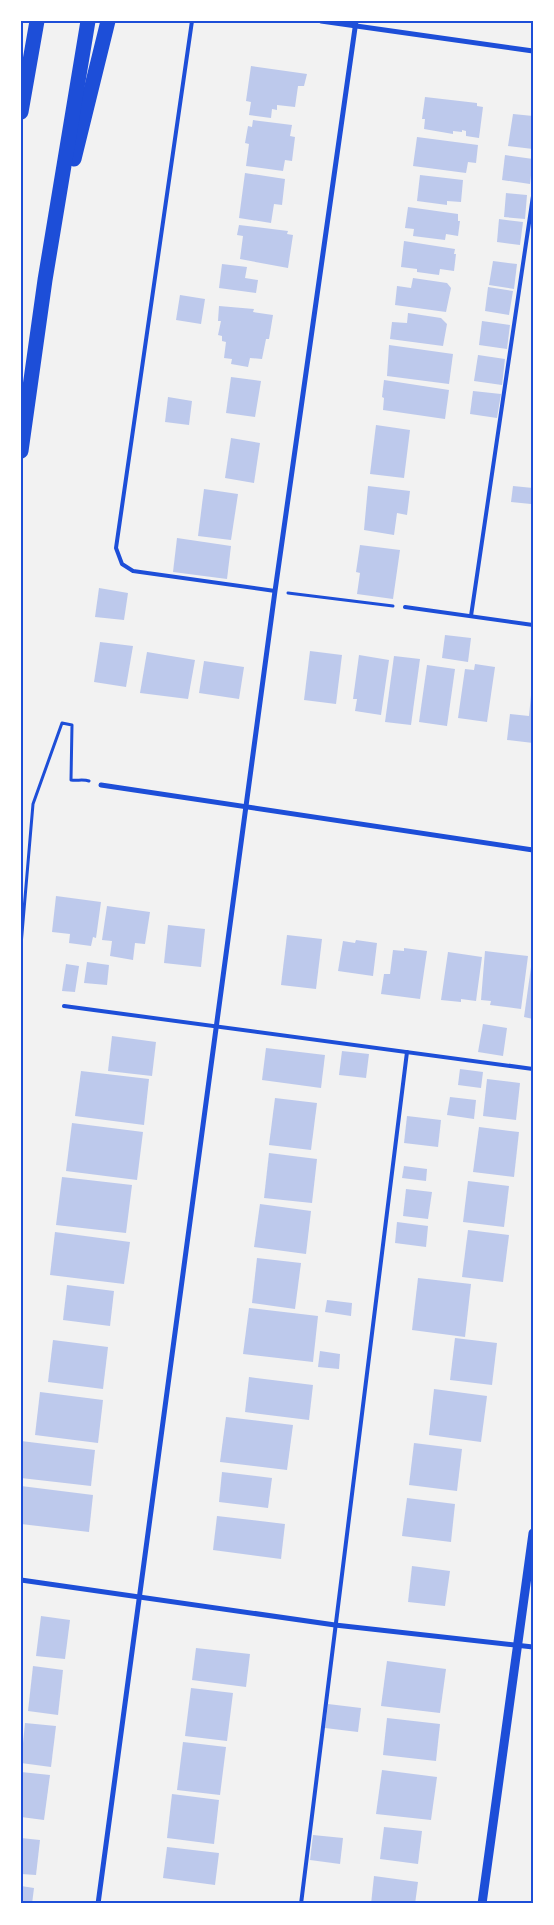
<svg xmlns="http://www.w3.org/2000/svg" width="554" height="1925" font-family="Inter,sans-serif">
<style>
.building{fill:#bdc9ec}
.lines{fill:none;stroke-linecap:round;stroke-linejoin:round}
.path{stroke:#1d4ed8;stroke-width:3}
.service{stroke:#1d4ed8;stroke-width:4}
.minor{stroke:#1d4ed8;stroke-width:5}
.tertiary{stroke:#1d4ed8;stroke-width:9}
.motorway{stroke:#1d4ed8;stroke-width:15}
.neatline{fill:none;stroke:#1d4ed8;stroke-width:2}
</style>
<rect width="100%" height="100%" fill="#f2f2f2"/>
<!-- building -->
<g class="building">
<polygon points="251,66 307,74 304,86 298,86 295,107 277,105 277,110 272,109 271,118 249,115 251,102 246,101"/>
<polygon points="425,97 477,103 477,106 483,107 479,138 466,136 466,131 462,130 462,132 453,131 453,134 424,129 425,119 422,119"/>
<polygon points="513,114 533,116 533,149 508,146"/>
<polygon points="253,120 292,125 290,136 295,137 292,161 285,160 283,171 246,166 249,144 245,143 248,126 252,127"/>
<polygon points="417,137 478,145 476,163 468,162 466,173 413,166"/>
<polygon points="505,155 533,159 530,184 502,180"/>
<polygon points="245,173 285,179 282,205 274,204 271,223 239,218"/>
<polygon points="420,175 463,180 461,202 447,201 447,205 417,201"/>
<polygon points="506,193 527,195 525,219 504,217"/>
<polygon points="408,207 458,214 458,221 460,221 458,236 446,234 445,240 413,236 414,229 405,228"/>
<polygon points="499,219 523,222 520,245 497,242"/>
<polygon points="239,225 288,231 287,234 293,235 288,268 240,259 243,236 237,235"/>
<polygon points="404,241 455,249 454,254 456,254 454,271 440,269 439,275 417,272 417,269 401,267"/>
<polygon points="493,261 517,264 514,289 489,285"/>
<polygon points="222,264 247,267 245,278 258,280 256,293 219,288"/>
<polygon points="413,278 447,283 451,288 446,312 395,305 397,286 411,288"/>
<polygon points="488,287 513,291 509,315 485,311"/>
<polygon points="180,295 205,299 201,324 176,320"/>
<polygon points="219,306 254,309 253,312 273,315 269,339 266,339 262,359 250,358 248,367 231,364 232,359 224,358 226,342 222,341 222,336 218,335 221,321 218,321"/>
<polygon points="408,313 441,318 447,324 443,346 390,339 392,322 407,323"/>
<polygon points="482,321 510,325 507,349 479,345"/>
<polygon points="389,345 453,354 449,384 387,376"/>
<polygon points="478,355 505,359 502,385 474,381"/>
<polygon points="231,377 261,381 255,417 226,413"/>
<polygon points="384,380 449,390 445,419 383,410 384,398 382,397"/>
<polygon points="473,391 501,394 497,418 470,414"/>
<polygon points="168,397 192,401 189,425 165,422"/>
<polygon points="376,425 410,430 404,478 370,474"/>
<polygon points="231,438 260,443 254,483 225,478"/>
<polygon points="368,486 410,491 407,515 397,513 394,535 364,530"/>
<polygon points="513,486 533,488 531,504 511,502"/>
<polygon points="204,489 238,494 231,540 198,536"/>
<polygon points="177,538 231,546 227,579 173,572"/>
<polygon points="360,545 400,550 393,599 357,594 360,573 356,572"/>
<polygon points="99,588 128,593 124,620 95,617"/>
<polygon points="445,635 471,638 468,662 442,658"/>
<polygon points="100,642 133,646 126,687 94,682"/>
<polygon points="310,651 342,655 336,704 304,700"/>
<polygon points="147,652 195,660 188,699 140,693"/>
<polygon points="359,655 389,660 381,715 355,711 357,699 353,699"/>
<polygon points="394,656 420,659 411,725 385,722"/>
<polygon points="204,661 244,667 239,699 199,693"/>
<polygon points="475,664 495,667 487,722 458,718 465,669 474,670"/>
<polygon points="427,665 455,669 447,726 419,722"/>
<polygon points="531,695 533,695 533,743 507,740 510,714 529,716"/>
<polygon points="56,896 101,902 96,938 93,937 91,946 69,943 70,934 52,932"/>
<polygon points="107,906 150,912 145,944 135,943 133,960 110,956 112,941 102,940"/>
<polygon points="168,925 205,929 201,967 164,963"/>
<polygon points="287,935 322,939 316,989 281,985"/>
<polygon points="356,940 377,943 373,976 338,971 343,941 355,943"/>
<polygon points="404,948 427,951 420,999 381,994 384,974 390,974 393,950 404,951"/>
<polygon points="485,951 528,956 521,1009 490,1005 491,1001 481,1000"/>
<polygon points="448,952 482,957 476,1001 461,999 461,1002 441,1000"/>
<polygon points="532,960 533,960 533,1019 524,1017"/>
<polygon points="87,962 109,965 107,985 84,983"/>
<polygon points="66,964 79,966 75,992 62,991"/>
<polygon points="483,1024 507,1028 503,1056 478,1052"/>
<polygon points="112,1036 156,1042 152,1076 108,1071"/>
<polygon points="266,1048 325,1055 321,1088 262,1080"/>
<polygon points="342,1051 369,1054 366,1078 339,1075"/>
<polygon points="460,1069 483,1072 481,1088 458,1085"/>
<polygon points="81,1071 149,1079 144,1125 75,1116"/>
<polygon points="487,1079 520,1083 516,1120 483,1116"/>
<polygon points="450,1097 476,1100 474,1119 447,1115"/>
<polygon points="275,1098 317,1103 311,1150 269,1145"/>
<polygon points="407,1116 441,1120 438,1147 404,1143"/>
<polygon points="72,1123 143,1132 137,1180 66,1171"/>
<polygon points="479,1127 519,1132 514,1177 473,1172"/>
<polygon points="269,1153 317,1159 312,1203 264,1198"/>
<polygon points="404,1166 427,1169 426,1181 402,1178"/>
<polygon points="62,1177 132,1185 126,1233 56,1225"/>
<polygon points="468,1181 509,1186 504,1227 463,1222"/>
<polygon points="406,1189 432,1192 428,1219 403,1216"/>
<polygon points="260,1204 311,1211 306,1254 254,1247"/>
<polygon points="397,1222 428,1226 426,1247 395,1243"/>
<polygon points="468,1230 509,1235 503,1282 462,1277"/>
<polygon points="55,1232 130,1242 124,1284 50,1275"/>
<polygon points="257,1258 301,1263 295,1309 252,1303"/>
<polygon points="418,1278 471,1284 465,1337 412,1330"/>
<polygon points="67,1285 114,1291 110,1326 63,1320"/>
<polygon points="327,1300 352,1303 351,1316 325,1312"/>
<polygon points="249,1308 318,1316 313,1362 243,1354"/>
<polygon points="455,1338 497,1343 492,1385 450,1380"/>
<polygon points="53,1340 108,1347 103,1389 48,1382"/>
<polygon points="320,1351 340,1354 339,1369 318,1367"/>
<polygon points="249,1377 313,1385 309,1420 245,1412"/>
<polygon points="434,1389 487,1396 481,1442 429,1435"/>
<polygon points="40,1392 103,1400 98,1443 35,1435"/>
<polygon points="226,1417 293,1425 287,1470 220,1462"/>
<polygon points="21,1441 95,1450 91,1486 21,1478"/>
<polygon points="414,1443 462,1449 457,1491 409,1485"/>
<polygon points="222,1472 272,1478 268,1508 219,1502"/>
<polygon points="21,1486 93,1495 89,1532 21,1524"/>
<polygon points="407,1498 455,1504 451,1542 402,1536"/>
<polygon points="217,1516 285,1524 281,1559 213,1550"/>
<polygon points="412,1566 450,1571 445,1606 408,1602"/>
<polygon points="41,1616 70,1620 65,1659 36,1656"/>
<polygon points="196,1648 250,1654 246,1687 192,1680"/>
<polygon points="387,1661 446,1669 440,1713 381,1706"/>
<polygon points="33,1666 63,1670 58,1715 28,1711"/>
<polygon points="191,1688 233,1693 227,1741 185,1736"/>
<polygon points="328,1704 361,1708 358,1732 325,1728"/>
<polygon points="387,1718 440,1724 436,1761 383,1755"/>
<polygon points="25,1723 56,1726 51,1767 21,1763"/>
<polygon points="183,1742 226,1747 220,1795 177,1790"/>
<polygon points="382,1770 437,1777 431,1820 376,1814"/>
<polygon points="21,1772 50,1775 44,1820 21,1817"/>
<polygon points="172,1794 219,1800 214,1844 167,1838"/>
<polygon points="384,1827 422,1831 418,1864 380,1859"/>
<polygon points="313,1835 343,1838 340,1864 310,1860"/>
<polygon points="21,1838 40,1840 36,1875 21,1874"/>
<polygon points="167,1847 219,1853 215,1885 163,1878"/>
<polygon points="374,1876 418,1882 415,1904 371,1904"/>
<polygon points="21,1886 34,1888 32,1904 21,1904"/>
</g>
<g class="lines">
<!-- path -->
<g class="path">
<polyline points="288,593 393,606"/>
<path d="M21 945 33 804 62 723 72 725 71 780C77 781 83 779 89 781"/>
</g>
<!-- service -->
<g class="service">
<polyline points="192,21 116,548 122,564 133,571 275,591"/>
<polyline points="405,607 533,625"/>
<polyline points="471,616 533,196"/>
<polyline points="64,1006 533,1069"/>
<polyline points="301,1904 407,1052"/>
</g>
<!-- minor -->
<g class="minor">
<polyline points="321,21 533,51"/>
<polyline points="101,785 533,850"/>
<polyline points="21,1580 335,1625 533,1647"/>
<polyline points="98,1904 275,591 356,21"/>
</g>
<!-- tertiary -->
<polyline class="tertiary" points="482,1904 533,1533"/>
<!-- motorway -->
<g class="motorway">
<polyline points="21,112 37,21"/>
<polyline points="74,159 108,21"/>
<polyline points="21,451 45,280 88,21"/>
</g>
</g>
<!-- border -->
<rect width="554" height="1925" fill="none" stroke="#ffffff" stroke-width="45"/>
<rect x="22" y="22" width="510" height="1880" class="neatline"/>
</svg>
